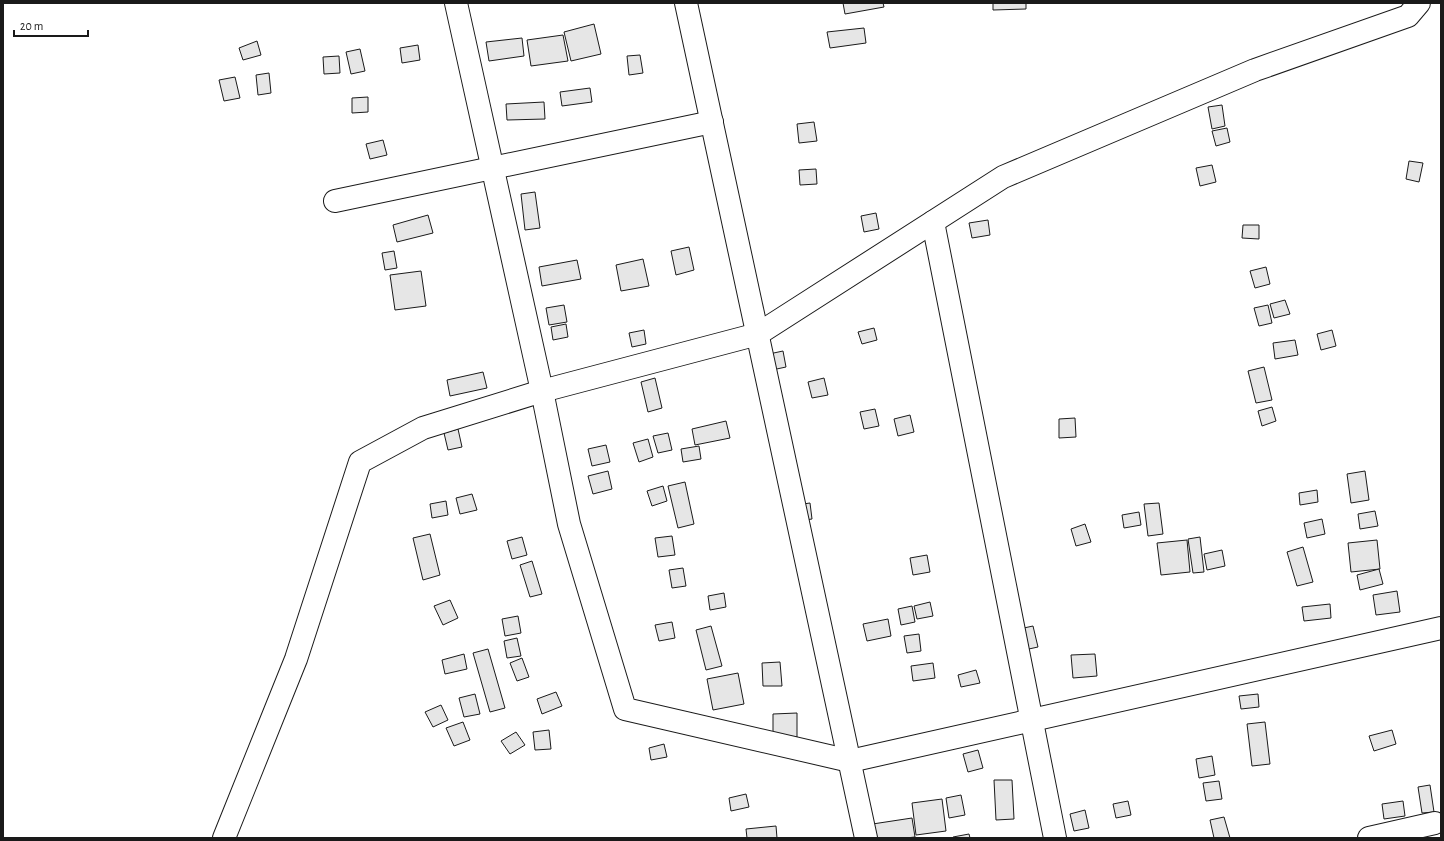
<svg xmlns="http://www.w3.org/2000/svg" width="1444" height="841" font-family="'Alegreya Sans',sans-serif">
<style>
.building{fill:#e6e6e6;stroke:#1a1a1a}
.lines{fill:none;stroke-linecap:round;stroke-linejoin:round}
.minor-casing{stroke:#1a1a1a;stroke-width:24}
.minor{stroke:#fff;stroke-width:22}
</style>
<rect width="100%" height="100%" fill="#fff"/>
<!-- building -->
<g class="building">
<polygon points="843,3 883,3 884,7 845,14"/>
<polygon points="993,3 1026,3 1026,9 993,10"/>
<polygon points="594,24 601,54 571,61 564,32"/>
<polygon points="864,28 866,43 830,48 827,32"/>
<polygon points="563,35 568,61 531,66 527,40"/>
<polygon points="522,38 524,56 489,61 486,42"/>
<polygon points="257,41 261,55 243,60 239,48"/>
<polygon points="418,45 420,60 402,63 400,48"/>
<polygon points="360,49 365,71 351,74 346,52"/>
<polygon points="640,55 643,73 629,75 627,56"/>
<polygon points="339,56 340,73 324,74 323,57"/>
<polygon points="269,73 271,93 258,95 256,75"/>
<polygon points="235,77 240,98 224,101 219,80"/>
<polygon points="590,88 592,102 562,106 560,92"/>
<polygon points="368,97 368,112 352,113 352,98"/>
<polygon points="544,102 545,119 507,120 506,104"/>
<polygon points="1222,105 1225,126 1212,129 1208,107"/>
<polygon points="814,122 817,141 799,143 797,124"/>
<polygon points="1227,128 1230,142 1216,146 1212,131"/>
<polygon points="383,140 387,155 370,159 366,144"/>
<polygon points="1409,161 1423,163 1419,182 1406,179"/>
<polygon points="1212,165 1216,182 1200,186 1196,168"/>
<polygon points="816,169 817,184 800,185 799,170"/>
<polygon points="535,192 540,228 525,230 521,194"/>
<polygon points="876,213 879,229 864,232 861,216"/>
<polygon points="428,215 433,233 397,242 393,225"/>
<polygon points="988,220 990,235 972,238 969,223"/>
<polygon points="1243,225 1259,225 1259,239 1242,238"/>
<polygon points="689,247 694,270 676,275 671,251"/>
<polygon points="394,251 397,268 385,270 382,253"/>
<polygon points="643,259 649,286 621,291 616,265"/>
<polygon points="577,260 581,279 542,286 539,267"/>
<polygon points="1266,267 1270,284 1255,288 1250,271"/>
<polygon points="421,271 426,306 395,310 390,275"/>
<polygon points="1285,300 1290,314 1274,318 1270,304"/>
<polygon points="564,305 567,322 549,325 546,308"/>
<polygon points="1268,305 1272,323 1259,326 1254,308"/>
<polygon points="566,324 568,337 553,340 551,327"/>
<polygon points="874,328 877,340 862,344 858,332"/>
<polygon points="644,330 646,344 632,347 629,333"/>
<polygon points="1332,330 1336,346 1321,350 1317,334"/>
<polygon points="1295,340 1298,355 1275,359 1273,343"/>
<polygon points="783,351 786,367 772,370 769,354"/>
<polygon points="1264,367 1272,400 1256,403 1248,371"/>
<polygon points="483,372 487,388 450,396 447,380"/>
<polygon points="655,378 662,408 648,412 641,382"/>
<polygon points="824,378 828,395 812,398 808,382"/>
<polygon points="1272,407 1276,421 1262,426 1258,411"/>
<polygon points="875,409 879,426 864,429 860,412"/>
<polygon points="910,415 914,432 898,436 894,419"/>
<polygon points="1075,418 1076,437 1059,438 1059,419"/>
<polygon points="726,421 730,438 695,445 692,429"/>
<polygon points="458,429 462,447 448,450 444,433"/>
<polygon points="668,433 672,450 658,453 653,436"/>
<polygon points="648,439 653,457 639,462 633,443"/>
<polygon points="606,445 610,462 592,466 588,449"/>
<polygon points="699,446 701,459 683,462 681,449"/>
<polygon points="608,471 612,489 593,494 588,476"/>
<polygon points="1365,471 1369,500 1351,503 1347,474"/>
<polygon points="685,482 694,524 678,528 668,486"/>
<polygon points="663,486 667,501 652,506 647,491"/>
<polygon points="1317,490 1318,502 1300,505 1299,493"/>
<polygon points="472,494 477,510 460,514 456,498"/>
<polygon points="446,501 448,515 432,518 430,504"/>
<polygon points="810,503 812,519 798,521 796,505"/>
<polygon points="1159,503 1163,534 1148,536 1144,504"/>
<polygon points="1375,511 1378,526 1360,529 1358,514"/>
<polygon points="1139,512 1141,525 1124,528 1122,515"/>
<polygon points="1322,519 1325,534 1307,538 1304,523"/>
<polygon points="1085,524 1091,542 1076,546 1071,529"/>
<polygon points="430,534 440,575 423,580 413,538"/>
<polygon points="672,536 675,555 658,557 655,538"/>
<polygon points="522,537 527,555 512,559 507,541"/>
<polygon points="1200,537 1204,572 1193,573 1188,539"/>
<polygon points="1187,540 1190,572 1161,575 1157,543"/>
<polygon points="1377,540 1380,569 1351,572 1348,543"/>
<polygon points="1303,547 1313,582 1297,586 1287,552"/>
<polygon points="1222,550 1225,566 1207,570 1204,554"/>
<polygon points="927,555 930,572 913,575 910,558"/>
<polygon points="532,561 542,594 530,597 520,565"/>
<polygon points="683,568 686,586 672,588 669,570"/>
<polygon points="1379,569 1383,584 1360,590 1357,575"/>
<polygon points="1397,591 1400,612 1376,615 1373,595"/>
<polygon points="724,593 726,607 710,610 708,596"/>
<polygon points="450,600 458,618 443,625 434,606"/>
<polygon points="930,602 933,616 917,619 914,606"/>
<polygon points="1330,604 1331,618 1304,621 1302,607"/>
<polygon points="912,606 915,622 901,625 898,609"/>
<polygon points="518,616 521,633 505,636 502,619"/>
<polygon points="888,619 891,636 867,641 863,624"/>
<polygon points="672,622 675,638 659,641 655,625"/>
<polygon points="711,626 722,666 706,670 696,630"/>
<polygon points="1033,626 1038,647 1015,652 1010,631"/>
<polygon points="919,634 921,651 907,653 904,636"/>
<polygon points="517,638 521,656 507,658 504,641"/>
<polygon points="488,649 505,708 490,712 473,653"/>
<polygon points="464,654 467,669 445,674 442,660"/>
<polygon points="1095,654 1097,676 1073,678 1071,655"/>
<polygon points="522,658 529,677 517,681 510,663"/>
<polygon points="780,662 782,686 763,686 762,663"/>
<polygon points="933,663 935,678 913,681 911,666"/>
<polygon points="976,670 980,683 961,687 958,675"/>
<polygon points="738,673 744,704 713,710 707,679"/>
<polygon points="556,692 562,706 542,714 537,699"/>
<polygon points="475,694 480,714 464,717 459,698"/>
<polygon points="1258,694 1259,707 1241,709 1239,696"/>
<polygon points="441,705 448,720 433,727 425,712"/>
<polygon points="797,713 797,737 773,738 773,714"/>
<polygon points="463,722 470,740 454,746 446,728"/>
<polygon points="1265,722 1270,764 1252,766 1247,724"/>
<polygon points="549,730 551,749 535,750 533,732"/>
<polygon points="1392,730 1396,744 1374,751 1369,736"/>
<polygon points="516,732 525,745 510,754 501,741"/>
<polygon points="664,744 667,757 651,760 649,748"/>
<polygon points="978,750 983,768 968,772 963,754"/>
<polygon points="1212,756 1215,775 1199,778 1196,759"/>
<polygon points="994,780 1012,780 1014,819 996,820"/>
<polygon points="1219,781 1222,799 1206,801 1203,783"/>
<polygon points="1430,785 1434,812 1422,813 1418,787"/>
<polygon points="746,794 749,807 731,811 729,798"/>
<polygon points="961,795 965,815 949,818 946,798"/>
<polygon points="942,799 946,831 916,835 912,803"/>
<polygon points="1128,801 1131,815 1116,818 1113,804"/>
<polygon points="1403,801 1405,816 1384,819 1382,804"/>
<polygon points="1085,810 1089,828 1074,831 1070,814"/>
<polygon points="1224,817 1230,838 1214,838 1210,820"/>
<polygon points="912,818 915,837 906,838 868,838 866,825"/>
<polygon points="776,826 777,838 747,838 746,829"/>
<polygon points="969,834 970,838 953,838 953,837"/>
</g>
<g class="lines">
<defs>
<g id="minor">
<polyline points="456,3 542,391 569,524 625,709 850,761 1441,628"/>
<polyline points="686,3 866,838"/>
<polyline points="335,201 712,122"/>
<polyline points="933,222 1055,838"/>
<polyline points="224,838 296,659 360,462 423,428 542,391 758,334 1003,177 1255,70 1408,16 1419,3"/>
<polyline points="1369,838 1435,823"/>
</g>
</defs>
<!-- minor casing -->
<use href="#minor" class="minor-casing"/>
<!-- minor -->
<use href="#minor" class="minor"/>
</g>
<!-- border -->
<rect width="1444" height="841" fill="none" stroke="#1a1a1a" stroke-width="8"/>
<!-- scale -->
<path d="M14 30v6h74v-6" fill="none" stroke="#1a1a1a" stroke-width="2"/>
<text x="20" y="30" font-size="12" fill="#1a1a1a" stroke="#ffffff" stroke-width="3" paint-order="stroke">20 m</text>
</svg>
